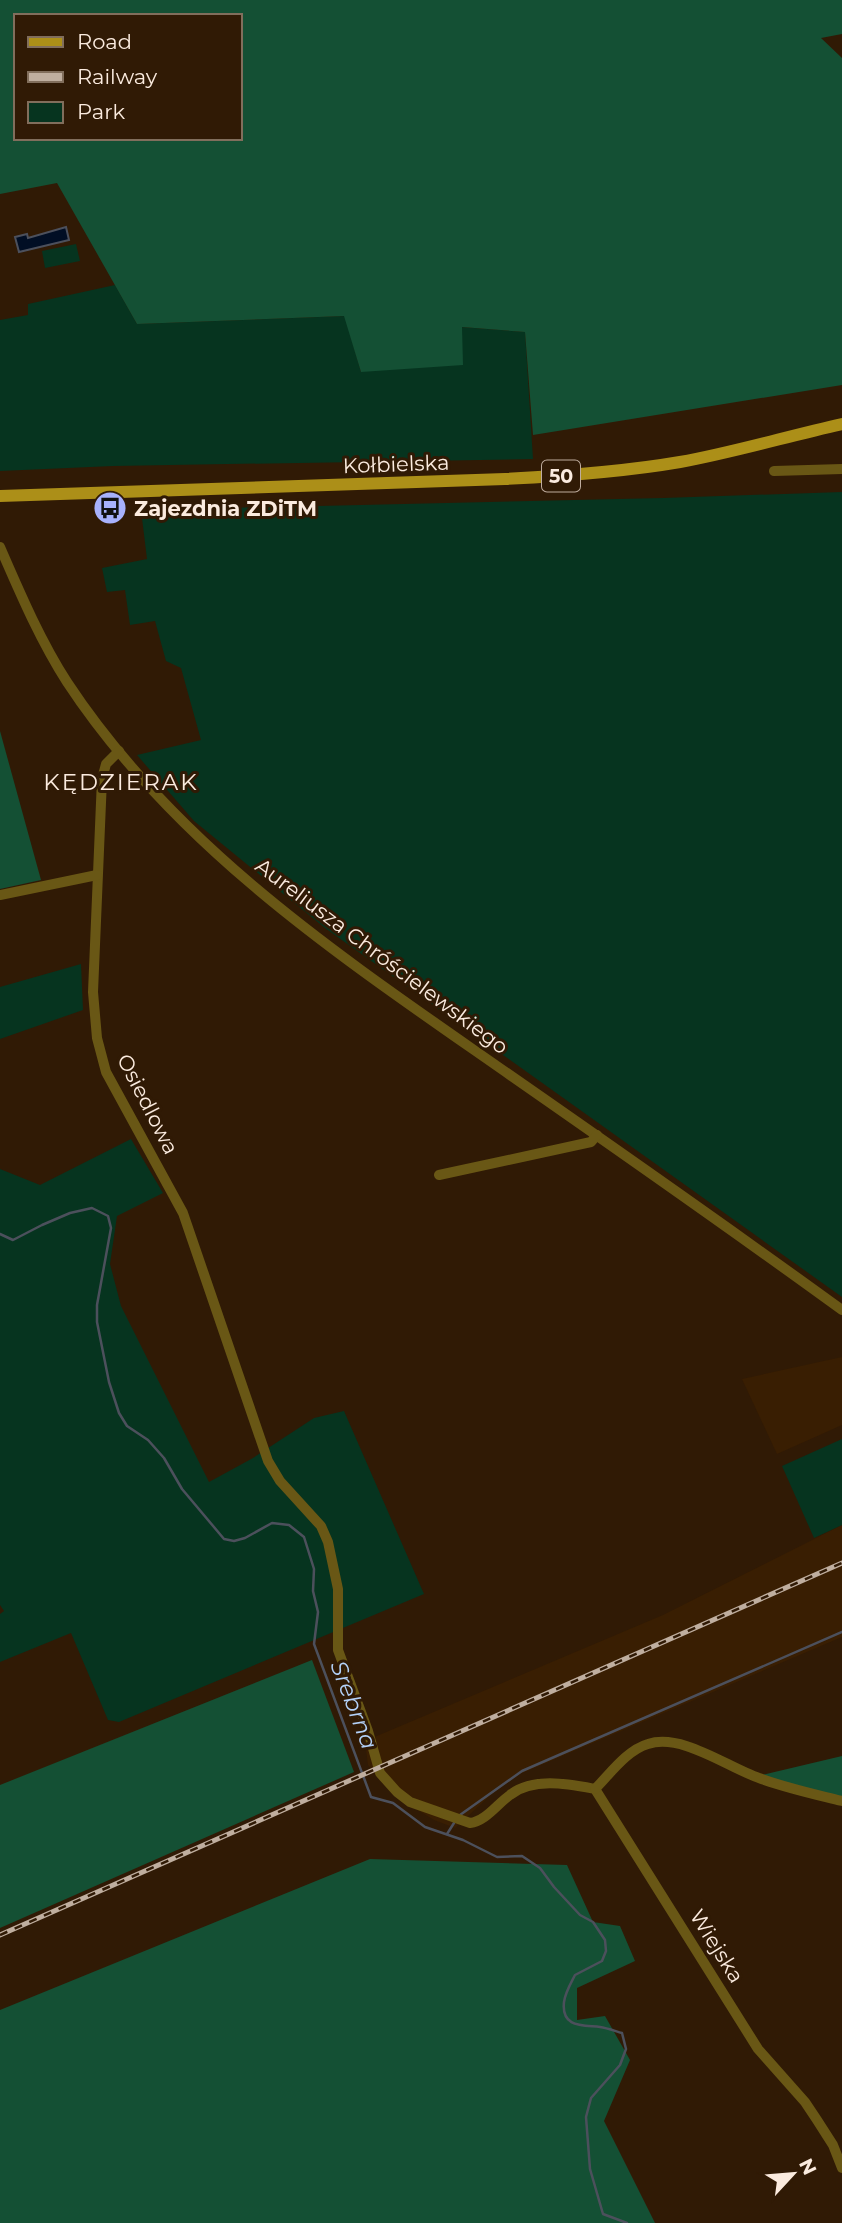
<svg xmlns="http://www.w3.org/2000/svg" width="842" height="2223" font-family="Montserrat,sans-serif">
<style>
.built{fill:#391e02}
.green{fill:#06341f}
.forest{fill:#145034;fill-rule:evenodd}
.water{fill:#010e24;stroke:#4c505c;stroke-width:2}
.lines{fill:none;stroke-linecap:round;stroke-linejoin:round}
.stream{stroke:#4c505c;stroke-width:2.5}
.minor{stroke:#695715;stroke-width:10}
.major{stroke:#ac8f18;stroke-width:12}
.rail-casing{stroke:#bfae9f;stroke-width:5}
.rail{stroke:#301a05;stroke-width:2.5;stroke-dasharray:8;stroke-linecap:butt}
.labels{text-anchor:middle;dominant-baseline:central;stroke-width:6;stroke-linejoin:round;paint-order:stroke}
.shield{fill:#301a05;stroke:#beac9e;stroke-width:2}
.shield-label{font-size:19px;font-weight:bold;fill:#fbebdf}
.street-label{font-size:21px;fill:#fbebdf;stroke:#301a05}
.poi-label{font-size:21px;font-weight:bold;fill:#fbebdf;stroke:#301a05;text-anchor:start}
.neighbourhood-label{font-size:23px;letter-spacing:2px;fill:#fbebdf;stroke:#301a05}
.water-label{font-size:23px;font-style:italic;fill:#b3d1f8;stroke:#301a05}
</style>
<rect width="100%" height="100%" fill="#301a05"/>
<!-- built -->
<g class="built">
<polygon points="842,1357 842,1425 777,1454 742,1379"/>
<polygon points="842,1525 842,1637 520,1774 493,1793 455,1828 434,1820 398,1798 368,1765 365,1741 663,1615"/>
</g>
<!-- green -->
<g class="green">
<polygon points="76,244 80,261 45,268 42,251"/>
<polygon points="115,285 137,324 345,316 361,372 461,327 525,332 533,459 113,466 0,471 0,320 28,315 28,304"/>
<polygon points="842,492 842,1297 325,928 194,821 137,755 201,740 181,668 166,661 155,621 130,625 125,590 107,592 102,568 147,559 141,510 663,498"/>
<polygon points="81,964 83,1010 0,1039 0,987"/>
<polygon points="131,1139 163,1193 117,1216 110,1264 121,1306 209,1482 253,1458 314,1418 344,1411 424,1594 119,1722 108,1720 71,1633 0,1662 0,1614 4,1611 0,1605 0,1169 40,1185"/>
<polygon points="842,1439 842,1525 814,1538 782,1466"/>
</g>
<!-- forest -->
<g class="forest">
<path d="M0 0H842V34L821 38 842 58V385L533 435 525 332 462 327 463 365 361 372 344 316 137 324 57 183 0 194ZM16 16H240V138H16Z"/>
<polygon points="0,731 41,880 0,889"/>
<polygon points="312,1660 354,1772 0,1928 0,1785"/>
<polygon points="842,1756 842,1797 758,1776"/>
<polygon points="370,1859 567,1865 593,1922 620,1926 635,1961 577,1988 577,2020 605,2016 630,2060 604,2121 655,2223 0,2223 0,2010"/>
</g>
<!-- water -->
<polygon class="water" points="66,227 69,240 19,252 15,237 27,234 28,238"/>
<g class="lines">
<!-- stream -->
<g class="stream">
<path d="M0 1234 13 1240 42 1225 70 1213 92 1208 108 1216 111 1228 97 1305V1322L109 1382 119 1413 127 1426 148 1440 164 1458 182 1489 224 1539 234 1541 245 1538 272 1523 289 1525 304 1537 314 1569 313 1591 318 1612 314 1644 371 1797 393 1803 425 1827 463 1840 497 1857 522 1856 540 1868 554 1887 580 1915 593 1922 605 1940 606 1951 602 1961 575 1975C571 1983 565 1993 564 2002 561 2028 583 2025 600 2027 607 2028 615 2031 622 2033L626 2049 620 2065 591 2098 586 2117 590 2169 603 2214 627 2223"/>
<polyline points="460,1815 522,1771 842,1632"/>
<polyline points="447,1834 454,1823"/>
</g>
<!-- minor -->
<g class="minor">
<polyline points="774,471 842,469"/>
<path d="M0 547C20 593 40 640 67 682 175 846 338 955 497 1066 612 1146 728 1227 842 1310"/>
<path d="M119 751 106 764 102 779 93 992 97 1038 106 1072 183 1213 268 1461 280 1481 321 1526 328 1542 338 1589V1650L368 1731 380 1773 397 1792 410 1802 470 1823C486 1821 497 1804 510 1795 533 1777 568 1784 595 1789L758 2049 805 2102 817 2120 833 2145 842 2168"/>
<polyline points="0,895 97,875"/>
<polyline points="439,1175 591,1142 597,1135"/>
<path d="M595 1789C610 1774 627 1750 648 1744 682 1733 727 1767 759 1778 786 1788 814 1794 842 1801"/>
</g>
<!-- major -->
<path class="major" d="M0 496 505 479C564 476 622 472 680 462 735 452 788 436 842 424"/>
<defs>
<polyline id="rail" points="0,1935 842,1563"/>
</defs>
<!-- rail casing -->
<use href="#rail" class="rail-casing"/>
<!-- rail -->
<use href="#rail" class="rail"/>
</g>
<!-- icons -->
<defs>
<symbol id="bus-disc" viewBox="-11 -11 22 22"><circle r="9.5" fill="#a7b1fc" stroke="#301a05"/><path d="M-5-6H5V4H4V6H2V4H-2V6H-4V4H-5ZM-3.5-4V0h7V-4ZM-3.5 1.2v1.5H-2V1.2ZM2 1.2v1.5H3.5V1.2Z" fill="#111"/></symbol>
</defs>
<g fill-rule="evenodd">
<use href="#bus-disc" x="91" y="489" width="38" height="38"/>
</g>
<g class="labels">
<!-- shield labels -->
<rect class="shield" x="542" y="460.5" width="38" height="31" rx="5"/>
<g class="shield-label">
<text x="561" y="476">50</text>
</g>
<!-- street labels -->
<g class="street-label">
<text transform="translate(396 464) rotate(-2)">Kołbielska</text>
<text transform="translate(382 956) rotate(37)">Aureliusza Chróścielewskiego</text>
<text transform="translate(148 1104) rotate(63)">Osiedlowa</text>
<text transform="translate(717 1946) rotate(58)">Wiejska</text>
</g>
<!-- poi labels -->
<g class="poi-label">
<text x="134" y="508">Zajezdnia ZDiTM</text>
</g>
<!-- neighbourhood labels -->
<g class="neighbourhood-label">
<text x="121" y="782">KĘDZIERAK</text>
</g>
<!-- water labels -->
<g class="water-label">
<text transform="translate(354 1705) rotate(69)">Srebrna</text>
</g>
</g>
<!-- legend -->
<rect x="14" y="14" width="228" height="126" fill="#301a05" stroke="#816e5c" stroke-width="2"/>
<rect x="28" y="37" width="35" height="10" fill="#ac8f18" stroke="#816e5c" stroke-width="2"/>
<text x="77" y="49" font-size="21" fill="#fbebdf">Road</text>
<rect x="28" y="72" width="35" height="10" fill="#bfae9f" stroke="#816e5c" stroke-width="2"/>
<text x="77" y="84" font-size="21" fill="#fbebdf">Railway</text>
<rect x="28" y="102" width="35" height="21" fill="#06341f" stroke="#816e5c" stroke-width="2"/>
<text x="77" y="119" font-size="21" fill="#fbebdf">Park</text>
<!-- north arrow -->
<g transform="translate(793 2174) rotate(64)" stroke="#301a05" stroke-width="5" paint-order="stroke">
<path d="M0-5L12 26L0 18L-12 26Z" fill="#fbebdf"/>
<text y="-10" font-size="19" font-weight="bold" text-anchor="middle" fill="#fbebdf">N</text>
</g>
</svg>
